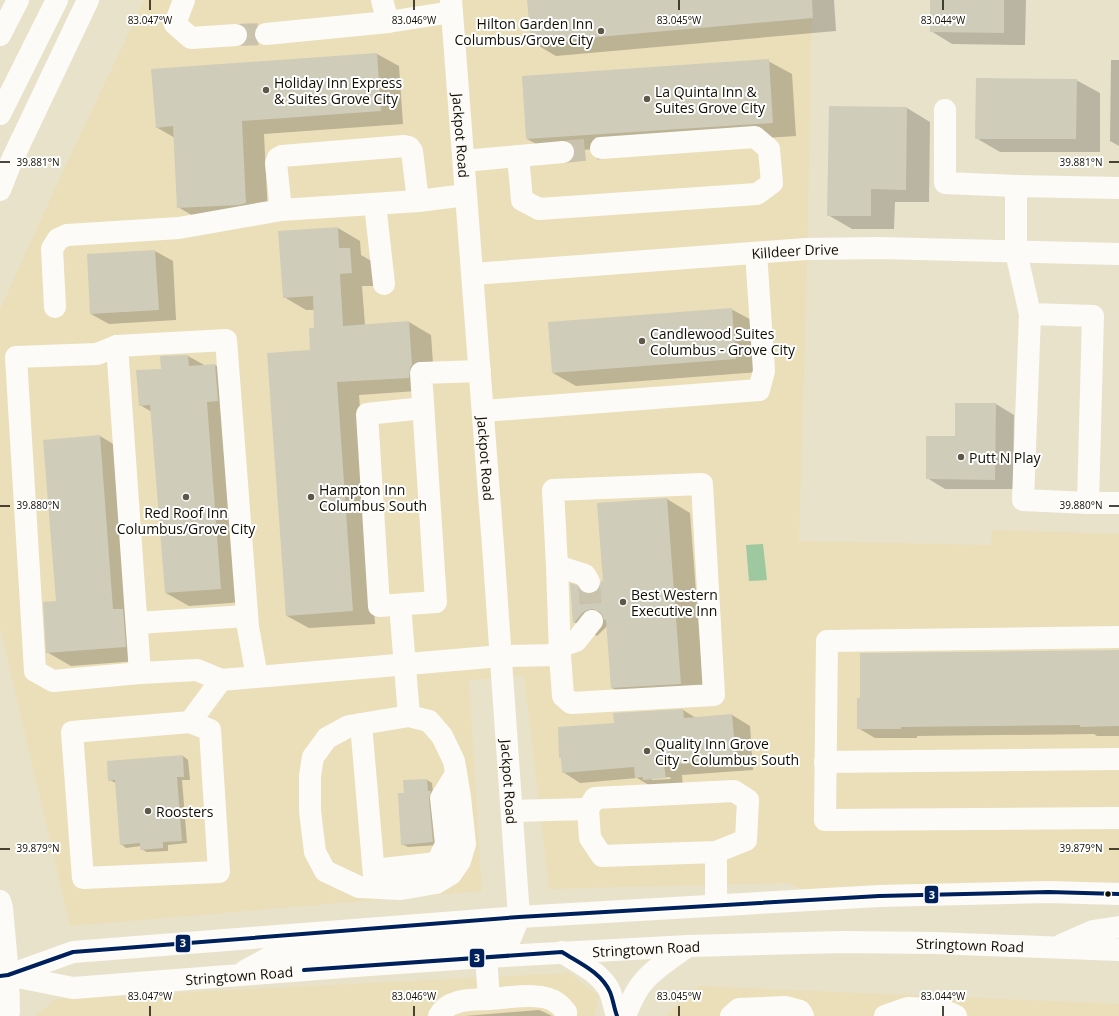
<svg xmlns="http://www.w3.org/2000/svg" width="1119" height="1016" font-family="'Open Sans',sans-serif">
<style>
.built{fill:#ebdfb9}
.water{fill:#9dc8a0}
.shadow{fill:#0003;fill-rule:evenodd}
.building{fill:#cfccba}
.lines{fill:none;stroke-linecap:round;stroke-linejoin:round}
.minor-tunnel{stroke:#c9c2ad;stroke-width:22;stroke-dasharray:22 11;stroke-linecap:butt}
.minor{stroke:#fcfbf7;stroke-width:22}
.major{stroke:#fcfbf7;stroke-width:22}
.highway{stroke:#fcfbf7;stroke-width:22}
.bus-1-casing{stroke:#fff;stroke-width:7}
.bus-1{stroke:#00205b;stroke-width:4}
.ticks{fill:none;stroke:#130e02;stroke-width:1.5}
.poi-dot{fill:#5e5848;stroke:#fff;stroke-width:1.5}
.bus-dot{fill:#130e02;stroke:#fff;stroke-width:1.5}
.labels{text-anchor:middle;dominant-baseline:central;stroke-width:4;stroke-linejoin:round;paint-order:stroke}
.poi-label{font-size:14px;fill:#130e02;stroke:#fff;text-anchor:start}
.street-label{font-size:14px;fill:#130e02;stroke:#fff}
.ticks-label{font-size:10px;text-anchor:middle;fill:#130e02;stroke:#fff;stroke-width:4;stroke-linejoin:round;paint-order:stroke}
.line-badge{stroke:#fff;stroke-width:1.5}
.badge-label{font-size:11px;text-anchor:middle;font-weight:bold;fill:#fff}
</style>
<rect width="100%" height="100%" fill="#e9e2cb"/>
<!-- built -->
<g class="built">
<polygon points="144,0 812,0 807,274 799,541 991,545 992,530 1119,534 1119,882 881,885 803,890 788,883 549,889 524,676 469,680 482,891 70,926 0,628 0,309 64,169"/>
<polygon points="569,973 598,995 595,1016 35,1016 56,999"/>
<polygon points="699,986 1119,1004 1119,1016 665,1016"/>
</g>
<!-- water -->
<polygon class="water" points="763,544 767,580 749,581 746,545"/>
<!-- shadow -->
<g class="shadow">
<polygon points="528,0 834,0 836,31 556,56 532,42"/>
<polygon points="931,0 1026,0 1025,45 952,44 931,31"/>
<polygon points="377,54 399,66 403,124 264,134 268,216 200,220 178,207 175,138 156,127"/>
<polygon points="1111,60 1119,60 1119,146 1110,141"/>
<polygon points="768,61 792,74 796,136 551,152 527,139"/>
<polygon points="1076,80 1100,93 1100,152 1000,152 976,138"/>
<polygon points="907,108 930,122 929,202 895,202 894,229 852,229 828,215"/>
<polygon points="338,228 360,241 361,255 373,262 374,286 362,286 365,325 409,322 431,335 434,378 431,390 359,395 375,624 309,628 287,616 311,351 316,329 314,310 306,310 284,297"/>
<polygon points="155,251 173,261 176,320 109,324 91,314"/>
<polygon points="731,309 755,322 759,372 576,386 553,373"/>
<polygon points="188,356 206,366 215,365 239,379 244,602 189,606 166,593 152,412 140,405"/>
<polygon points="956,404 996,404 1014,415 1013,489 945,489 927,478 956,437"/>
<polygon points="100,436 123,450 149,660 71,666 47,652 57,602"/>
<polygon points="667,499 690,513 704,697 636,701 612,688 608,625 597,636 574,622 576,586 591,595 596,594"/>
<polygon points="1119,651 1119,736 1097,736 1094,734 917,736 917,738 875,738 858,728"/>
<path d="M683 710 696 718 732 715 750 726 753 770 682 775 683 788H654L637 778 580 783 563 772 562 758H560L615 724ZM670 777 671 779 652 780V778Z"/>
<polygon points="183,756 188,760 190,780 182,780 187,843 168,845 168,851 147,852 141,849 141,846 126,848 121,844 116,783 109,780"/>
<polygon points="427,780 432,783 438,845 408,847 402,844 405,794"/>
<polygon points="539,1010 544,1012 552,1016 465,1016"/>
</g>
<!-- building -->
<g class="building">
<polygon points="527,0 812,0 813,18 531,43"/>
<polygon points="930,0 1004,0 1004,33 930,32"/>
<polygon points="377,53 381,111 242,121 246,203 239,205 177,208 173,126 156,128 151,69"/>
<polygon points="769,59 773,123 526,139 522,76"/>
<polygon points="976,78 1077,79 1076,139 975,139"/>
<polygon points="829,106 907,107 906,190 871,189 871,216 827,216"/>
<polygon points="338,227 339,248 350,248 352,273 340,274 343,326 409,321 412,365 410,368 409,378 337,382 353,611 286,616 267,353 310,350 309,328 314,328 313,296 283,298 278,231"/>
<polygon points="155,250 159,310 90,314 87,254"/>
<polygon points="732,308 736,359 552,373 548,322"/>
<polygon points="188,355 189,366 215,364 218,401 207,402 221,589 165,593 150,405 139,406 136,370 161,369 160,356"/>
<polygon points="955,403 996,403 995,480 926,479 926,436 955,436"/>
<polygon points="100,435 113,609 123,609 126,647 46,653 43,602 56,601 43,440"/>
<polygon points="667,498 681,684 611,688 606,620 604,620 603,616 600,612 593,609 587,610 582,613 575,622 573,623 570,583 577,585 583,593 589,594 596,593 600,588 601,581 603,581 597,503"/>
<polygon points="1119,650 1119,726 1080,727 1080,725 901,727 901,729 857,729 857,698 860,698 860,653"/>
<polygon points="683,709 684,718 732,714 736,760 664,765 666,778 643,780 643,777 635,778 634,767 562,773 561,758 559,758 558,727 614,723 613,713"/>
<polygon points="183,755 184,777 177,777 182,841 163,842 163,848 140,850 140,843 120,845 115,780 108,781 107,761"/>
<polygon points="427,779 428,791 431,791 429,799 433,842 401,845 398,793 404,793 403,780"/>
</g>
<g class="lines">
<!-- minor-tunnel -->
<g class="minor-tunnel">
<polyline points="236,35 266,34"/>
<polyline points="563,152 601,148"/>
<polyline points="589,582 592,621"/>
</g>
<!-- minor -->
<g class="minor">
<polyline points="184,0 175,24 191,38 236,35"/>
<polyline points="382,0 388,22"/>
<path id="s1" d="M451 0 493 546 519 917"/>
<polyline points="266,34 388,22 452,12"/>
<polyline points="945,110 945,183 1016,186"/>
<polyline points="518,156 522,200 539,209 757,194 772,183 769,149 755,137 601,148"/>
<polyline points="464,161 563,152"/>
<polyline points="1119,188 1016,186 1016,252 1030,314 1093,316 1088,503 1119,503"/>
<polyline points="375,204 384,284"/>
<polyline points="281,210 276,163 278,158 282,156 404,146 409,147 412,151 418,201"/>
<path id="s2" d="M473 274 806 249 879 248 1119 254"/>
<polyline points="55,307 52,249 58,239 67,235 179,228 281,210 418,201 466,195"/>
<polyline points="1030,314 1023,500 1088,503"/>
<polyline points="117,346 140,673"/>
<polyline points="423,408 367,414 379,606 436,602 421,373 480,371"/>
<polyline points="483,411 759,390 764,371 756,253"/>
<polyline points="557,566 585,575 589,582"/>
<polyline points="400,605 409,716"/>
<polyline points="137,623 247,616"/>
<polyline points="1119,637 827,641 825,820 1119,818"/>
<polyline points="559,647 576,641 592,621"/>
<polyline points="257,677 248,627 226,340 117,346 97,354 16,357 35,671 53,681 140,673 197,670 221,680 501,656 560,655 557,566 553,490 702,484 714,695 571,703 563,696 560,655"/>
<polygon points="409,716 429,721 442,736 454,761 460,797 465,844 460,861 451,874 436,883 401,889 359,887 325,871 315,852 310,811 310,776 313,757 327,738 349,726"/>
<polyline points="190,722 210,730 219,872 83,878 72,732 190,722 221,680"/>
<polyline points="361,724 375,887"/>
<polyline points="825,762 1119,759"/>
<polyline points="512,811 588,809"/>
<polyline points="716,852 746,840 748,800 734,791 595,798 588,809 590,838 602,856 716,852 716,905"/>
<polyline points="374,870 437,863 446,844 441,798 456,774"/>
<path d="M486 957 489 999C508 998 542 991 557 1003 561 1005 563 1009 566 1012V1016"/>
<path d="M439 1016C448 998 473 1000 489 999"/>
<polyline points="731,1016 739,1009 785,1007 800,1011 803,1016"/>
<polyline points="885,1016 908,1008 943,1010 956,1016"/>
</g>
<!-- major -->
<g class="major">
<polyline points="1061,945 1093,931 1119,927"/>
<path d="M562 952C578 963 602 973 610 992 613 999 614 1008 617 1016"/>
<polyline points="245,971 274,955 511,937 519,917"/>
<polyline points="9,975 73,952 519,917 879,896 1049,892 1119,894"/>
<path id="s3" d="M0 976 8 975 73 988 369 965 486 957 688 946 843 942 935 943 1119 950"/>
<path d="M625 1016C630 1004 635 991 644 981 656 967 673 957 688 946"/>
</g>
<!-- highway -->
<g class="highway">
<polyline points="0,35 18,0"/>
<polyline points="0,114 57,0"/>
<polyline points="0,190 11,162 88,0"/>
<polyline points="0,901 2,908 8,975 9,1011 8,1016"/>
</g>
<defs>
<g id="bus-1">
<path d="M304 970 562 952C579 963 601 972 610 992 613 999 614 1008 617 1016"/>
<polyline points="0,976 8,975 73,952 519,917 879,896 1049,892 1119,894"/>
</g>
</defs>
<!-- bus-1 casing -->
<use href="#bus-1" class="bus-1-casing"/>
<!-- bus-1 -->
<use href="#bus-1" class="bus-1"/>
</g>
<!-- ticks -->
<path class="ticks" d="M150 0V10M414 0V10M679 0V10M943 0V10M0 162H10M1109 162H1119M0 506H10M1109 506H1119M0 849H10M1109 849H1119M150 1006V1016M414 1006V1016M679 1006V1016M943 1006V1016"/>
<!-- markers -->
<g class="poi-dot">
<circle cx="601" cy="31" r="4"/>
<circle cx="266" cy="90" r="4"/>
<circle cx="647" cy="99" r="4"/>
<circle cx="642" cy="341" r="4"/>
<circle cx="961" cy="457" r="4"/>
<circle cx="186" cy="497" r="4"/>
<circle cx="311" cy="497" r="4"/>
<circle cx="623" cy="602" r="4"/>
<circle cx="647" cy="751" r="4"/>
<circle cx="148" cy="811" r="4"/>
</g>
<circle class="bus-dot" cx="1108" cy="894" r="3.5"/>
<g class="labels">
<!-- poi labels -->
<g class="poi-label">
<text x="593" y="23" text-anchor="end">Hilton Garden Inn<tspan x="593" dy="16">Columbus/Grove City</tspan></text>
<text x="274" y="82">Holiday Inn Express<tspan x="274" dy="16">&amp; Suites Grove City</tspan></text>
<text x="655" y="91">La Quinta Inn &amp;<tspan x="655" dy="16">Suites Grove City</tspan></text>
<text x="650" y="333">Candlewood Suites<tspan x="650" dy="16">Columbus - Grove City</tspan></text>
<text x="969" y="457">Putt N Play</text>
<text x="319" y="489">Hampton Inn<tspan x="319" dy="16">Columbus South</tspan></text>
<text x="186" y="512" text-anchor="middle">Red Roof Inn<tspan x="186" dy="16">Columbus/Grove City</tspan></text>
<text x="631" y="594">Best Western<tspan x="631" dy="16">Executive Inn</tspan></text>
<text x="655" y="743">Quality Inn Grove<tspan x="655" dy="16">City - Columbus South</tspan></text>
<text x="156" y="811">Roosters</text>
</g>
<!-- street labels -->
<g class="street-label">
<text stroke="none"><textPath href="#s1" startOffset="136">Jackpot Road</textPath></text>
<text stroke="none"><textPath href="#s2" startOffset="323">Killdeer Drive</textPath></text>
<text stroke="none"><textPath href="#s1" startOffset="460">Jackpot Road</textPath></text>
<text stroke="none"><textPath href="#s1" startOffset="784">Jackpot Road</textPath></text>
<text stroke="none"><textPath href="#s3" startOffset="973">Stringtown Road</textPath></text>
<text stroke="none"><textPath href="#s3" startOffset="649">Stringtown Road</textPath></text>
<text stroke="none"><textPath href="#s3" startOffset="241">Stringtown Road</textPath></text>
</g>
</g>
<g class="ticks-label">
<text x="150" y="24">83.047°W</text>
<text x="414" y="24">83.046°W</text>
<text x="679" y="24">83.045°W</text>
<text x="943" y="24">83.044°W</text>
<text x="38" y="166">39.881°N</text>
<text x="1081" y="166">39.881°N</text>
<text x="38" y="509">39.880°N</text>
<text x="1081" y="509">39.880°N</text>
<text x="38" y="852">39.879°N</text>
<text x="1081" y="852">39.879°N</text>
<text x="150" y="1000">83.047°W</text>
<text x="414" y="1000">83.046°W</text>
<text x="679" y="1000">83.045°W</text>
<text x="943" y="1000">83.044°W</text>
</g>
<g class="line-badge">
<rect x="924" y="885" width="15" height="19" rx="4" fill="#00205b"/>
<rect x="175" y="934" width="16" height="19" rx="4" fill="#00205b"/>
<rect x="469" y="948" width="16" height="20" rx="4" fill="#00205b"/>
</g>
<g class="badge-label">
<text x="932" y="899">3</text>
<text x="183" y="947">3</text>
<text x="477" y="962">3</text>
</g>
</svg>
